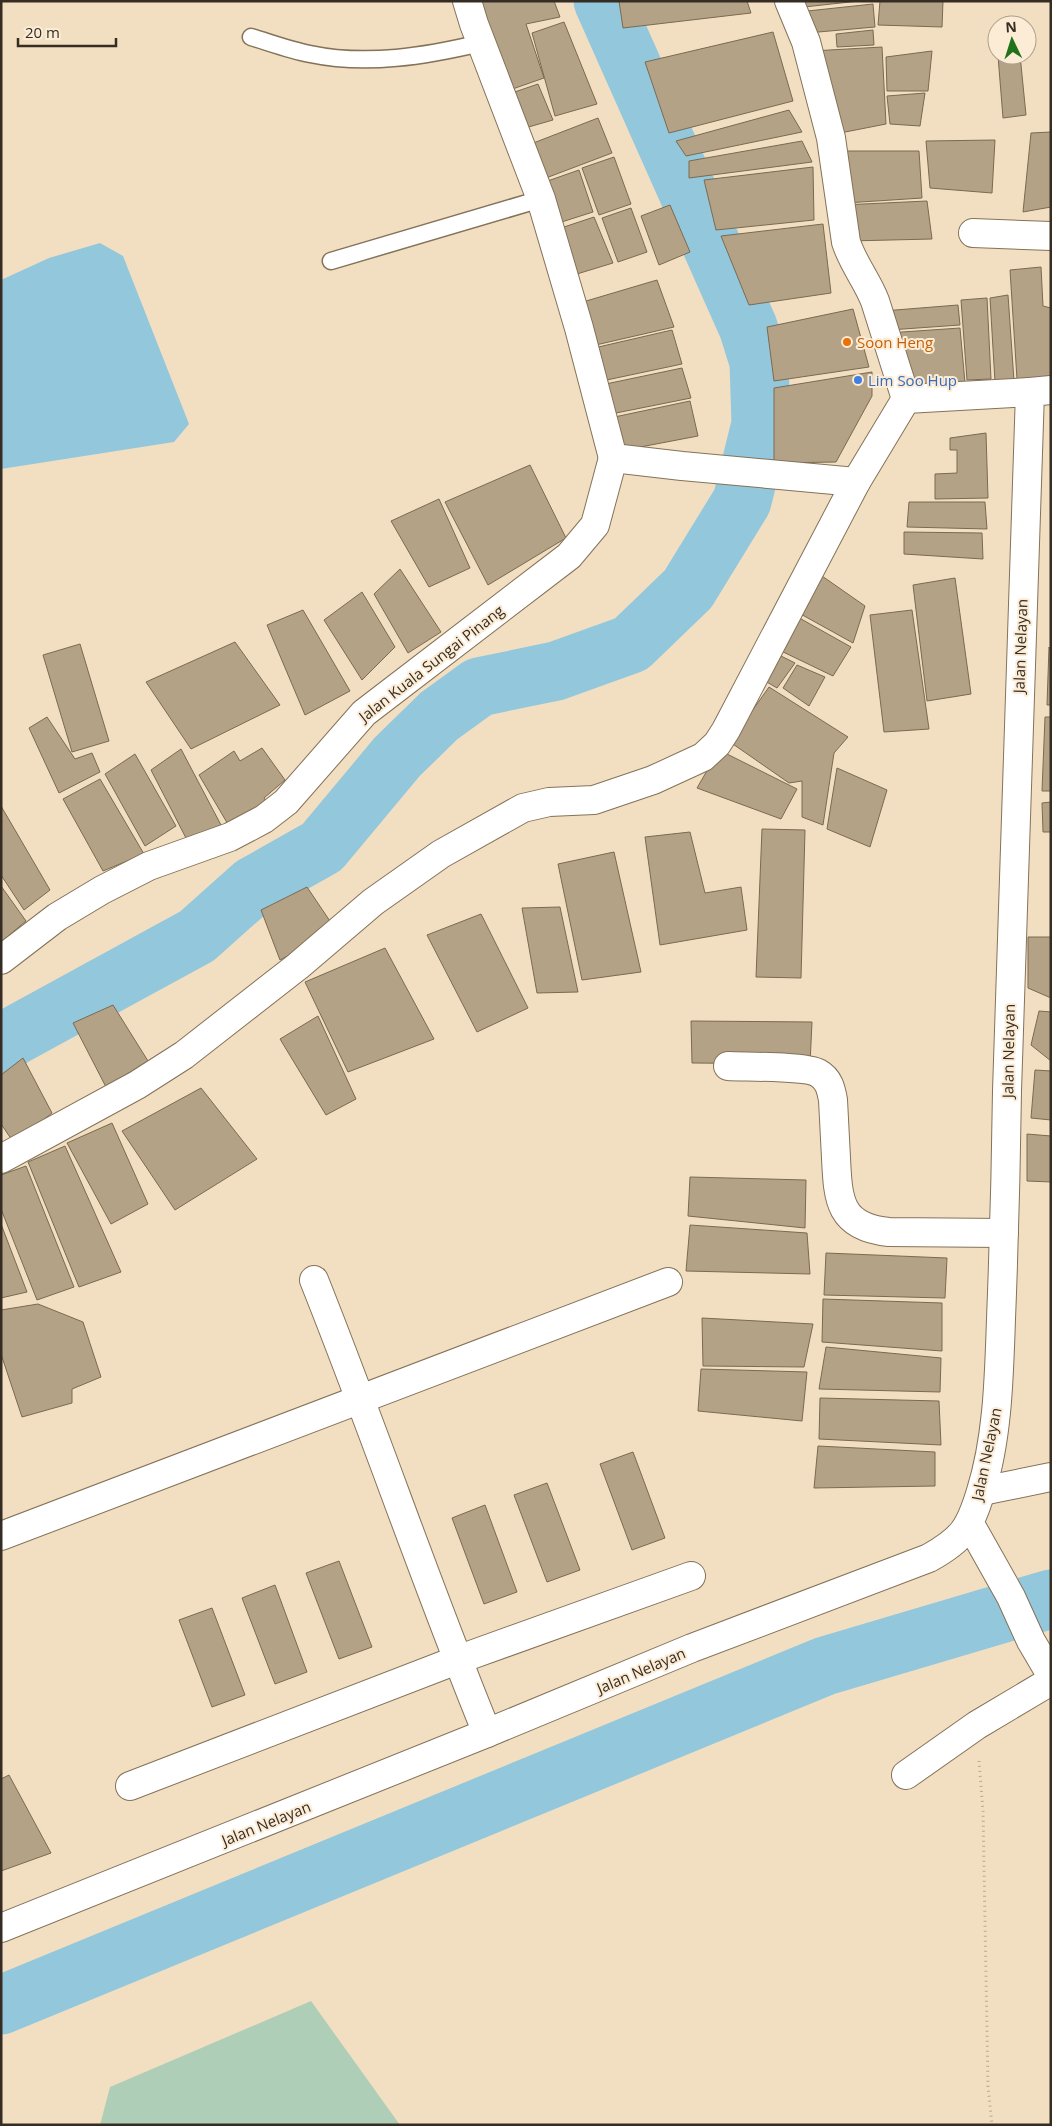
<svg xmlns="http://www.w3.org/2000/svg" width="1052" height="2126" font-family="'Open Sans',sans-serif">
<style>
.green{fill:#afceb7}
.water{fill:#93c7dc}
.lines{fill:none;stroke-linecap:round;stroke-linejoin:round}
.river{stroke:#93c7dc;stroke-width:59}
.building{fill:#b4a287;stroke:#7b6a50}
.service-casing{stroke:#847259;stroke-width:19}
.minor-casing{stroke:#847259;stroke-width:30}
.tertiary-casing{stroke:#847259;stroke-width:30}
.path{stroke:#b8a891;stroke-width:3;stroke-dasharray:1 4;stroke-linecap:butt}
.service{stroke:#fff;stroke-width:16}
.minor{stroke:#fff;stroke-width:28}
.tertiary{stroke:#fff;stroke-width:28}
.food-dot{fill:#e8710a;stroke:#fcecd5;stroke-width:2}
.shop-dot{fill:#3f7fe0;stroke:#fcecd5;stroke-width:2}
.labels{text-anchor:middle;dominant-baseline:central;stroke-width:4;stroke-linejoin:round;paint-order:stroke}
.food-label{font-size:15px;fill:#c56008;stroke:#fcecd5;text-anchor:start}
.shop-label{font-size:15px;fill:#366cbe;stroke:#fcecd5;text-anchor:start}
.street-label{font-size:15px;fill:#352d23;stroke:#fcecd5}
</style>
<rect width="100%" height="100%" fill="#f2dfc2"/>
<!-- green -->
<polygon class="green" points="311,2001 400,2125 100,2125 110,2087"/>
<!-- water -->
<polygon class="water" points="100,243 123,256 189,424 174,442 1,469 1,280 49,258"/>
<g class="lines">
<!-- river -->
<g class="river">
<polyline points="1,1046 12,1037 197,936 253,886 322,847 397,757 439,716 479,687 556,671 631,644 688,589 742,501 761,424 759,362 748,327 603,1"/>
<polyline points="1,2005 825,1666 1051,1599"/>
</g>
</g>
<!-- building -->
<g class="building">
<polygon points="476,1 554,1 560,17 526,24 544,78 504,92"/>
<polygon points="619,1 747,1 751,13 623,28"/>
<polygon points="793,1 859,1 795,8"/>
<polygon points="880,1 943,1 942,27 878,25"/>
<polygon points="873,4 875,27 807,33 798,12"/>
<polygon points="564,22 597,104 555,116 532,33"/>
<polygon points="873,30 874,45 837,47 836,34"/>
<polygon points="773,32 793,101 669,133 645,62"/>
<polygon points="882,47 886,124 835,134 812,51"/>
<polygon points="932,51 928,91 887,91 886,57"/>
<polygon points="1020,55 1026,115 1003,118 998,56"/>
<polygon points="538,84 553,120 518,130 506,95"/>
<polygon points="925,93 920,126 890,124 887,96"/>
<polygon points="789,110 802,132 686,156 676,141"/>
<polygon points="598,118 612,153 538,181 523,147"/>
<polygon points="1051,132 1051,207 1023,212 1031,133"/>
<polygon points="995,140 992,193 930,188 926,141"/>
<polygon points="802,141 812,162 689,178 689,161"/>
<polygon points="836,151 919,151 922,198 846,203"/>
<polygon points="614,157 631,204 599,215 582,168"/>
<polygon points="813,167 814,220 716,230 704,180"/>
<polygon points="579,170 593,212 549,226 539,184"/>
<polygon points="927,201 932,239 849,241 842,205"/>
<polygon points="670,205 690,252 659,265 641,216"/>
<polygon points="631,208 647,252 618,262 602,218"/>
<polygon points="594,217 613,263 567,277 552,231"/>
<polygon points="823,224 831,293 749,305 721,236"/>
<polygon points="1041,267 1043,306 1051,308 1051,377 1017,379 1010,270"/>
<polygon points="657,280 674,327 587,347 576,304"/>
<polygon points="1008,295 1014,381 995,382 990,298"/>
<polygon points="987,298 991,379 967,380 961,300"/>
<polygon points="958,305 960,325 889,330 883,311"/>
<polygon points="853,309 869,367 774,381 767,327"/>
<polygon points="960,328 965,383 905,388 888,333"/>
<polygon points="672,330 682,364 602,381 594,348"/>
<polygon points="682,368 691,398 606,415 601,385"/>
<polygon points="872,372 872,396 836,462 774,463 774,388"/>
<polygon points="690,401 698,436 614,452 605,419"/>
<polygon points="986,433 988,498 935,499 935,474 957,473 957,450 950,450 950,438"/>
<polygon points="530,465 566,538 488,585 445,502"/>
<polygon points="439,499 470,568 429,587 391,521"/>
<polygon points="909,502 985,502 987,529 907,527"/>
<polygon points="904,532 982,533 983,559 904,554"/>
<polygon points="400,569 441,632 408,653 374,594"/>
<polygon points="822,576 865,606 853,643 797,612"/>
<polygon points="955,578 971,694 927,701 913,585"/>
<polygon points="362,592 395,647 362,680 324,620"/>
<polygon points="303,610 350,691 305,715 267,625"/>
<polygon points="912,610 929,729 884,732 870,615"/>
<polygon points="794,615 851,647 833,676 777,649"/>
<polygon points="235,642 280,705 191,749 146,682"/>
<polygon points="80,644 109,741 72,752 43,655"/>
<polygon points="1049,647 1051,651 1051,705 1047,705"/>
<polygon points="775,653 795,663 777,688 760,678"/>
<polygon points="797,665 825,677 809,706 783,688"/>
<polygon points="769,687 848,737 834,753 823,825 802,817 802,781 789,783 730,742"/>
<polygon points="47,717 75,759 92,753 100,772 59,793 29,728"/>
<polygon points="1045,717 1051,717 1051,791 1042,791"/>
<polygon points="262,748 285,780 264,798 268,804 229,826 199,775 234,751 240,761"/>
<polygon points="181,749 221,825 187,840 151,770"/>
<polygon points="719,750 797,789 781,819 697,788"/>
<polygon points="135,754 176,826 145,846 105,774"/>
<polygon points="837,768 887,790 870,847 827,829"/>
<polygon points="100,779 144,854 103,871 63,799"/>
<polygon points="1051,802 1051,832 1043,832 1042,803"/>
<polygon points="1,806 50,890 24,910 1,875"/>
<polygon points="762,829 805,830 801,978 756,977"/>
<polygon points="690,832 705,893 741,887 747,930 660,945 645,837"/>
<polygon points="614,852 641,972 582,980 558,864"/>
<polygon points="1,886 26,921 1,942"/>
<polygon points="307,887 336,930 280,960 261,910"/>
<polygon points="560,907 578,992 537,993 522,908"/>
<polygon points="481,914 528,1008 477,1032 427,935"/>
<polygon points="1028,937 1051,937 1051,998 1028,988"/>
<polygon points="385,948 434,1039 348,1072 305,982"/>
<polygon points="113,1005 148,1061 106,1087 73,1023"/>
<polygon points="1039,1011 1051,1012 1051,1061 1031,1045"/>
<polygon points="318,1016 356,1099 326,1115 280,1039"/>
<polygon points="691,1021 812,1022 810,1064 692,1063"/>
<polygon points="23,1058 52,1113 14,1143 1,1124 1,1075"/>
<polygon points="1035,1070 1051,1071 1051,1120 1031,1118"/>
<polygon points="201,1088 257,1159 175,1210 122,1131"/>
<polygon points="112,1123 148,1204 111,1224 67,1143"/>
<polygon points="1027,1134 1051,1136 1051,1182 1027,1181"/>
<polygon points="65,1146 121,1272 79,1287 28,1162"/>
<polygon points="26,1166 74,1287 37,1300 1,1209 1,1175"/>
<polygon points="690,1177 806,1180 805,1228 688,1216"/>
<polygon points="1,1224 27,1292 1,1298"/>
<polygon points="690,1225 807,1233 810,1274 686,1271"/>
<polygon points="826,1253 947,1258 945,1298 824,1295"/>
<polygon points="823,1299 942,1303 942,1351 822,1342"/>
<polygon points="38,1304 83,1322 101,1377 72,1389 72,1403 22,1417 1,1354 1,1310"/>
<polygon points="702,1318 813,1324 804,1367 703,1366"/>
<polygon points="826,1347 941,1358 940,1392 819,1389"/>
<polygon points="701,1369 807,1372 802,1421 698,1411"/>
<polygon points="820,1398 939,1401 941,1445 819,1439"/>
<polygon points="818,1446 935,1452 935,1486 814,1488"/>
<polygon points="633,1452 665,1538 632,1550 600,1464"/>
<polygon points="547,1483 580,1570 547,1582 514,1495"/>
<polygon points="485,1505 517,1592 484,1604 452,1518"/>
<polygon points="339,1561 372,1647 339,1659 306,1573"/>
<polygon points="275,1585 307,1672 275,1684 242,1598"/>
<polygon points="212,1608 245,1695 212,1707 179,1620"/>
<polygon points="9,1775 51,1853 1,1871 1,1779"/>
</g>
<g class="lines">
<defs>
<g id="service">
<path d="M251 37C271 43 290 50 310 54 367 66 426 56 481 43"/>
<polyline points="331,261 541,199"/>
</g>
<g id="minor">
<polyline points="467,1 474,24 541,199 579,328 613,458"/>
<polyline points="973,233 1051,236"/>
<polyline points="906,399 1030,392"/>
<polyline points="1,960 57,917 102,890 149,866 230,837 264,819 286,802 364,713 569,556 595,525 613,458 682,466 856,482"/>
<path d="M728 1066C745 1067 806 1066 818 1073 829 1079 831 1089 833 1100 834 1119 835 1139 836 1158 838 1200 839 1227 889 1232L1004 1233"/>
<path d="M1 1159 137 1085 184 1055 298 966 373 902 441 854 523 808 549 802 594 800 653 780 703 757 717 744 726 730 856 482 906 399 875 301C867 280 853 264 846 242L831 138 806 42 789 1"/>
<path d="M314 1280C374 1430 426 1584 487 1733"/>
<polyline points="982,1491 1051,1477"/>
<polyline points="970,1524 1011,1597 1031,1641 1051,1675"/>
<polyline points="1,1536 668,1282"/>
<polyline points="906,1775 977,1725 1051,1681"/>
<polyline points="130,1786 457,1660 691,1576"/>
</g>
<path id="tertiary" d="M1 1928 487 1733 692 1648 929 1558C963 1539 970 1528 981 1491 998 1437 999 1375 1001 1319 1004 1243 1006 1167 1007 1091 1013 858 1021 625 1030 392L1051 390"/>
</defs>
<!-- service casing -->
<use href="#service" class="service-casing"/>
<!-- minor casing -->
<use href="#minor" class="minor-casing"/>
<!-- tertiary casing -->
<use href="#tertiary" class="tertiary-casing"/>
<!-- path -->
<polyline class="path" points="979,1761 983,1811 988,2086 992,2125"/>
<!-- service -->
<use href="#service" class="service"/>
<!-- minor -->
<use href="#minor" class="minor"/>
<!-- tertiary -->
<use href="#tertiary" class="tertiary"/>
</g>
<!-- markers -->
<circle class="food-dot" cx="847" cy="342" r="5"/>
<circle class="shop-dot" cx="858" cy="380" r="5"/>
<g class="labels">
<!-- food labels -->
<g class="food-label">
<text x="857" y="342">Soon Heng</text>
</g>
<!-- shop labels -->
<g class="shop-label">
<text x="868" y="380">Lim Soo Hup</text>
</g>
<!-- street labels -->
<g class="street-label">
<text transform="translate(1020 646) rotate(-88)">Jalan Nelayan</text>
<text transform="translate(431 663) rotate(-38)">Jalan Kuala Sungai Pinang</text>
<text transform="translate(1008 1051) rotate(-89)">Jalan Nelayan</text>
<text transform="translate(986 1454) rotate(-78)">Jalan Nelayan</text>
<text transform="translate(641 1670) rotate(-23)">Jalan Nelayan</text>
<text transform="translate(266 1823) rotate(-22)">Jalan Nelayan</text>
</g>
</g>
<!-- border -->
<rect width="1052" height="2126" fill="none" stroke="#352d23" stroke-width="5"/>
<!-- north arrow -->
<g transform="translate(1012 40) rotate(356)"><circle r="24" fill="#fcecd5" stroke="#aca08e"/>
<path d="M0-4L9 19L0 12L-9 19Z" fill="#21731b"/>
<text y="-8" font-size="14" font-weight="bold" text-anchor="middle" fill="#352d23">N</text>
</g>
<!-- scale -->
<path d="M18 38v8h98v-8" fill="none" stroke="#352d23" stroke-width="2.5"/>
<text x="25" y="38" font-size="15" fill="#352d23" stroke="#fcecd5" stroke-width="4" paint-order="stroke">20 m</text>
</svg>
